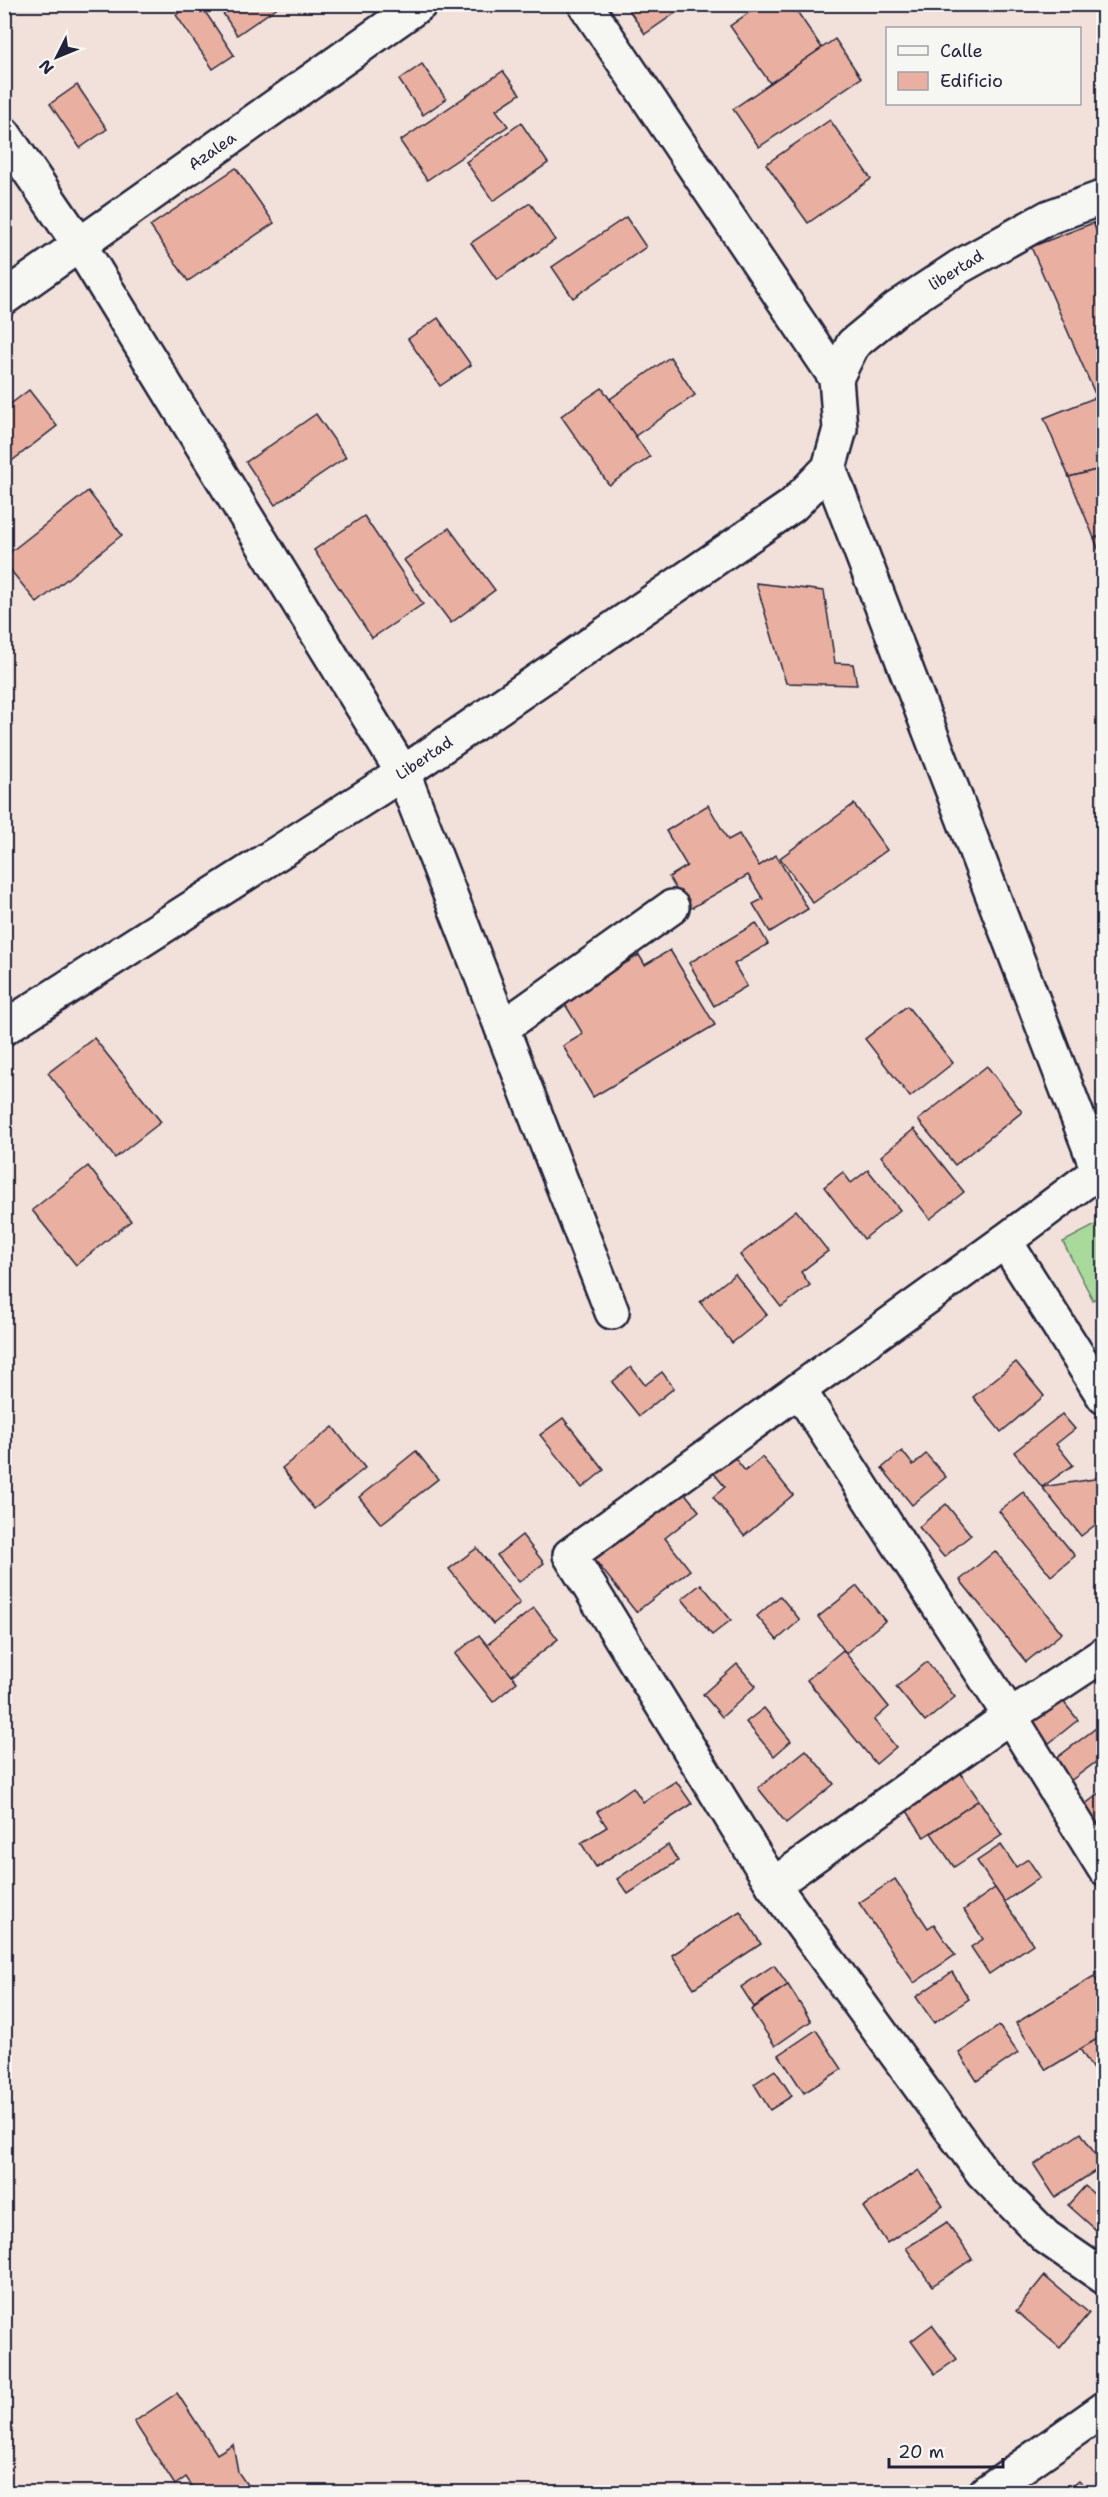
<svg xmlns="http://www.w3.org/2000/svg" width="1108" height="2497" font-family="'Shantell Sans',sans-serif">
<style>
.green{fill:#aada9b;stroke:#667e6b;stroke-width:1.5}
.building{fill:#e9b0a1;stroke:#22223b;stroke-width:1.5}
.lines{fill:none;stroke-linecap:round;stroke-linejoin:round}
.minor-casing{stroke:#22223b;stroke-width:38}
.major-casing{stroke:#22223b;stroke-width:38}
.minor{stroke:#f6f6f2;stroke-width:33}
.major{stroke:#f6f6f2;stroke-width:33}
.labels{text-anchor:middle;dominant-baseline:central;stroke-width:6;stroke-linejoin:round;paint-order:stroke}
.street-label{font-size:16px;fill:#22223b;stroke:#f6f6f2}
</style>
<rect width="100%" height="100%" fill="#f2e1da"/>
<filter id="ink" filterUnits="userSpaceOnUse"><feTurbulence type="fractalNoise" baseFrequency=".0167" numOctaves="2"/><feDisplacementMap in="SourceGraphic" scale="12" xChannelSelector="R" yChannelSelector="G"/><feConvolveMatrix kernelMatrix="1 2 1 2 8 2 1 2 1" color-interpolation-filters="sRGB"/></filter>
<g filter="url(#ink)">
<!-- green -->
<polygon class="green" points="1103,1221 1103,1294 1093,1300 1063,1242"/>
<!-- building -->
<g class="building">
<polygon points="190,4 200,4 234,55 213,69 176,15"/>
<polygon points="217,4 282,4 237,35"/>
<polygon points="625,4 677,4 681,9 645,34"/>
<polygon points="761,4 792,4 822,48 770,83 730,26"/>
<polygon points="835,39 861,78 759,147 733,109"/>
<polygon points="422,64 446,99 423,115 399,80"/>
<polygon points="503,71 520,94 496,110 508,126 427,180 400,141"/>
<polygon points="77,85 107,129 80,148 50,104"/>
<polygon points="830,120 871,179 808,223 766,164"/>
<polygon points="521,123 548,163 493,201 466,162"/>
<polygon points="236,168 274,223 188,281 150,226"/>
<polygon points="530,203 555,240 497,280 471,243"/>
<polygon points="626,217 646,247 573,298 552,267"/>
<polygon points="1104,219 1104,247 1093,223"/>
<polygon points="1093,223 1104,247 1104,394 1096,396 1031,247"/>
<polygon points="438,318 471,365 440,386 408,339"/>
<polygon points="670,357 695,395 635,436 610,399"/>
<polygon points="602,388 650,457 609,485 561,416"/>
<polygon points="29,390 57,426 4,467 4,409"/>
<polygon points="1104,394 1104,468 1069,477 1044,418"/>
<polygon points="316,414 346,457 275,505 246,462"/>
<polygon points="1104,468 1104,536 1094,538 1069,477"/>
<polygon points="88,491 122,535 37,603 4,562 4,557"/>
<polygon points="364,516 423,604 372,638 314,550"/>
<polygon points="449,528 495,590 451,623 404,560"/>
<polygon points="1104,536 1104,564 1094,538"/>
<polygon points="756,583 824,591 835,663 853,664 857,685 786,683"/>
<polygon points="854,804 887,850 813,903 780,858"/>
<polygon points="708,805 728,840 739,834 759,866 776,855 808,909 770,932 753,904 763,899 748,875 688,910 669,877 687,866 666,831"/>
<polygon points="756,923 768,944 734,964 747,986 714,1006 689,963"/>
<polygon points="670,950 715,1025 593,1097 563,1046 583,1034 563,1001 639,955 645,965"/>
<polygon points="907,1006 953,1063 910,1097 865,1039"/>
<polygon points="94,1038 161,1122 115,1158 48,1073"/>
<polygon points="987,1066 1022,1112 955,1165 918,1120"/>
<polygon points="914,1129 964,1192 930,1219 881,1156"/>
<polygon points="88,1166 131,1221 76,1265 32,1210"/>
<polygon points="868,1170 900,1210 864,1239 824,1187 843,1172 851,1183"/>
<polygon points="796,1210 828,1251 801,1272 810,1285 781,1307 740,1255"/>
<polygon points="735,1274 767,1315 732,1343 700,1302"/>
<polygon points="1016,1362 1044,1396 1001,1432 973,1397"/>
<polygon points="631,1367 645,1385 662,1372 674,1388 639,1416 612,1382"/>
<polygon points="1062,1414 1075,1429 1056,1444 1073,1465 1042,1487 1014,1452"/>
<polygon points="563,1418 604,1470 582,1488 540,1435"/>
<polygon points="333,1427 365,1468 314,1509 282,1468"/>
<polygon points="724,1444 745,1471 762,1457 793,1495 744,1536 713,1497 725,1487 704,1461"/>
<polygon points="416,1451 438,1479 381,1524 359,1497"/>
<polygon points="902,1451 913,1465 926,1454 946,1477 912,1505 882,1468"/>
<polygon points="1104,1471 1104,1518 1081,1536 1042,1487 1094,1479"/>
<polygon points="675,1481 699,1511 665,1538 690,1570 636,1612 587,1550"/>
<polygon points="1023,1492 1075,1556 1051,1576 999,1511"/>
<polygon points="946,1504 971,1535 944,1557 919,1527"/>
<polygon points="522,1535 544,1563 519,1582 497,1555"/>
<polygon points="477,1548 520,1603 493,1624 449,1569"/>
<polygon points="995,1551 1062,1633 1026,1662 960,1580"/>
<polygon points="701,1584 731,1620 712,1635 682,1599"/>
<polygon points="857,1586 885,1621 846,1653 818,1617"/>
<polygon points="780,1596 800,1620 777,1640 757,1616"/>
<polygon points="534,1608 558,1639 511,1676 487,1645"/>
<polygon points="479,1635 517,1682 493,1702 455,1654"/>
<polygon points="843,1650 889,1707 874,1720 896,1747 876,1764 807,1680"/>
<polygon points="927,1662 955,1697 925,1722 896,1687"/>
<polygon points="737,1664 756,1686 722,1717 703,1694"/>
<polygon points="1058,1695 1078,1720 1043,1748 1024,1724"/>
<polygon points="764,1708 791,1741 774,1756 746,1722"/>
<polygon points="1104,1722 1104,1756 1066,1784 1050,1763"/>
<polygon points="806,1750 834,1784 786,1823 758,1788"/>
<polygon points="955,1765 979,1800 924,1837 901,1802"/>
<polygon points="676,1781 692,1804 596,1867 581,1843 607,1827 597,1812 633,1787 643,1802"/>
<polygon points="1104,1790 1104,1843 1072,1814"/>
<polygon points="979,1800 1002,1835 954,1867 931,1833"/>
<polygon points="668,1845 678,1861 628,1894 617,1879"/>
<polygon points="1001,1845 1016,1867 1028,1859 1040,1877 1004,1902 977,1861"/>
<polygon points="895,1879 928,1928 934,1924 955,1955 914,1983 859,1903"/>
<polygon points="995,1888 1033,1944 989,1974 971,1947 983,1939 964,1910"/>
<polygon points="740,1911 761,1944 694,1988 672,1955"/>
<polygon points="774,1965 788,1985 754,2007 741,1987"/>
<polygon points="952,1972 969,1999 934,2023 916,1997"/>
<polygon points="1094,1976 1104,1992 1104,2035 1046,2070 1016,2023"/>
<polygon points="788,1985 811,2021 775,2046 751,2010"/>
<polygon points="999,2026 1018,2053 977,2081 959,2053"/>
<polygon points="816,2030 842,2069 804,2093 779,2055"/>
<polygon points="1104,2035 1104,2087 1080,2049"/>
<polygon points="775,2070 792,2096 770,2110 754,2084"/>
<polygon points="1081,2133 1103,2166 1055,2197 1034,2165"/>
<polygon points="919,2170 943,2206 887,2243 863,2207"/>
<polygon points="1085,2186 1104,2203 1104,2237 1068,2205"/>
<polygon points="947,2222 972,2259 932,2286 906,2248"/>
<polygon points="1044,2276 1089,2313 1060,2348 1016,2311"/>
<polygon points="932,2325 957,2359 935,2374 911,2341"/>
<polygon points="177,2393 217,2454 233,2444 238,2472 252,2492 196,2492 186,2477 175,2485 134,2422"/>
<polygon points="1079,2481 1089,2492 1066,2492"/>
<polygon points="276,2485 281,2492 264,2492"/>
</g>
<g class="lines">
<defs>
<g id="minor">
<polyline points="585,4 836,378"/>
<polyline points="4,134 79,244 403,773 612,1312"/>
<polyline points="4,298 420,4"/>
<polyline points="829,468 1098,1170"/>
<polyline points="502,1028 672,907"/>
<polyline points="1104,1167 1005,1241 570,1555 773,1885 983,2173 1046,2237 1104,2277"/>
<polyline points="1005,1241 1104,1397"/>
<polyline points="799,1390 1010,1716 1104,1868"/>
<polyline points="773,1885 1010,1716 1104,1654"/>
<polyline points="986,2492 1104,2409"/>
</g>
<polyline id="major" points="4,1028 403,773 792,506 829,468 840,429 836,378 853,344 897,308 959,267 1049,217 1104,197"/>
</defs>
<!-- minor casing -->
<use href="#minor" class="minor-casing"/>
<!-- major casing -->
<use href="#major" class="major-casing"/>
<!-- minor -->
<use href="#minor" class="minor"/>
<!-- major -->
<use href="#major" class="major"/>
</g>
</g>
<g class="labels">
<!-- street labels -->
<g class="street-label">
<text transform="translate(212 151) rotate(-35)">Azalea</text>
<text transform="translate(956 270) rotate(-32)">libertad</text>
<text transform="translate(424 758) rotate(-34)">Libertad</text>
</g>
</g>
<!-- margin -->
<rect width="1108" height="2497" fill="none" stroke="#f6f6f2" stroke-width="24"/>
<rect x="12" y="12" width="1084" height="2473" fill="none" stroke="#22223b" stroke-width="2" filter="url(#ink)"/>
<!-- legend -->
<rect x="886" y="27" width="195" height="78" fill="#f6f6f2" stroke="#a1a1a9" stroke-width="1.5"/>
<rect x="898" y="46" width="30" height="9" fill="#f6f6f2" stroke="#a1a1a9" stroke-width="1.5"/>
<text x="940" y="57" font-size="18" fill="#22223b">Calle</text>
<rect x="898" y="72" width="30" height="18" fill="#e9b0a1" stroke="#a1a1a9" stroke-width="1.5"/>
<text x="940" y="87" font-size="18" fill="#22223b">Edificio</text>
<!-- north arrow -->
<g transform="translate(57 57) rotate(227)" stroke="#f6f6f2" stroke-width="4.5" paint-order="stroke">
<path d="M0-4.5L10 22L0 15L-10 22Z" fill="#22223b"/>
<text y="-9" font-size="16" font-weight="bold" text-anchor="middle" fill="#22223b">N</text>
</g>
<!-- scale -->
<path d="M889 2458v9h114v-9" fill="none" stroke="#22223b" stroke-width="3"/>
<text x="898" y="2458" font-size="18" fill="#22223b" stroke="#f6f6f2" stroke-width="4.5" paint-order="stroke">20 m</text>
</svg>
